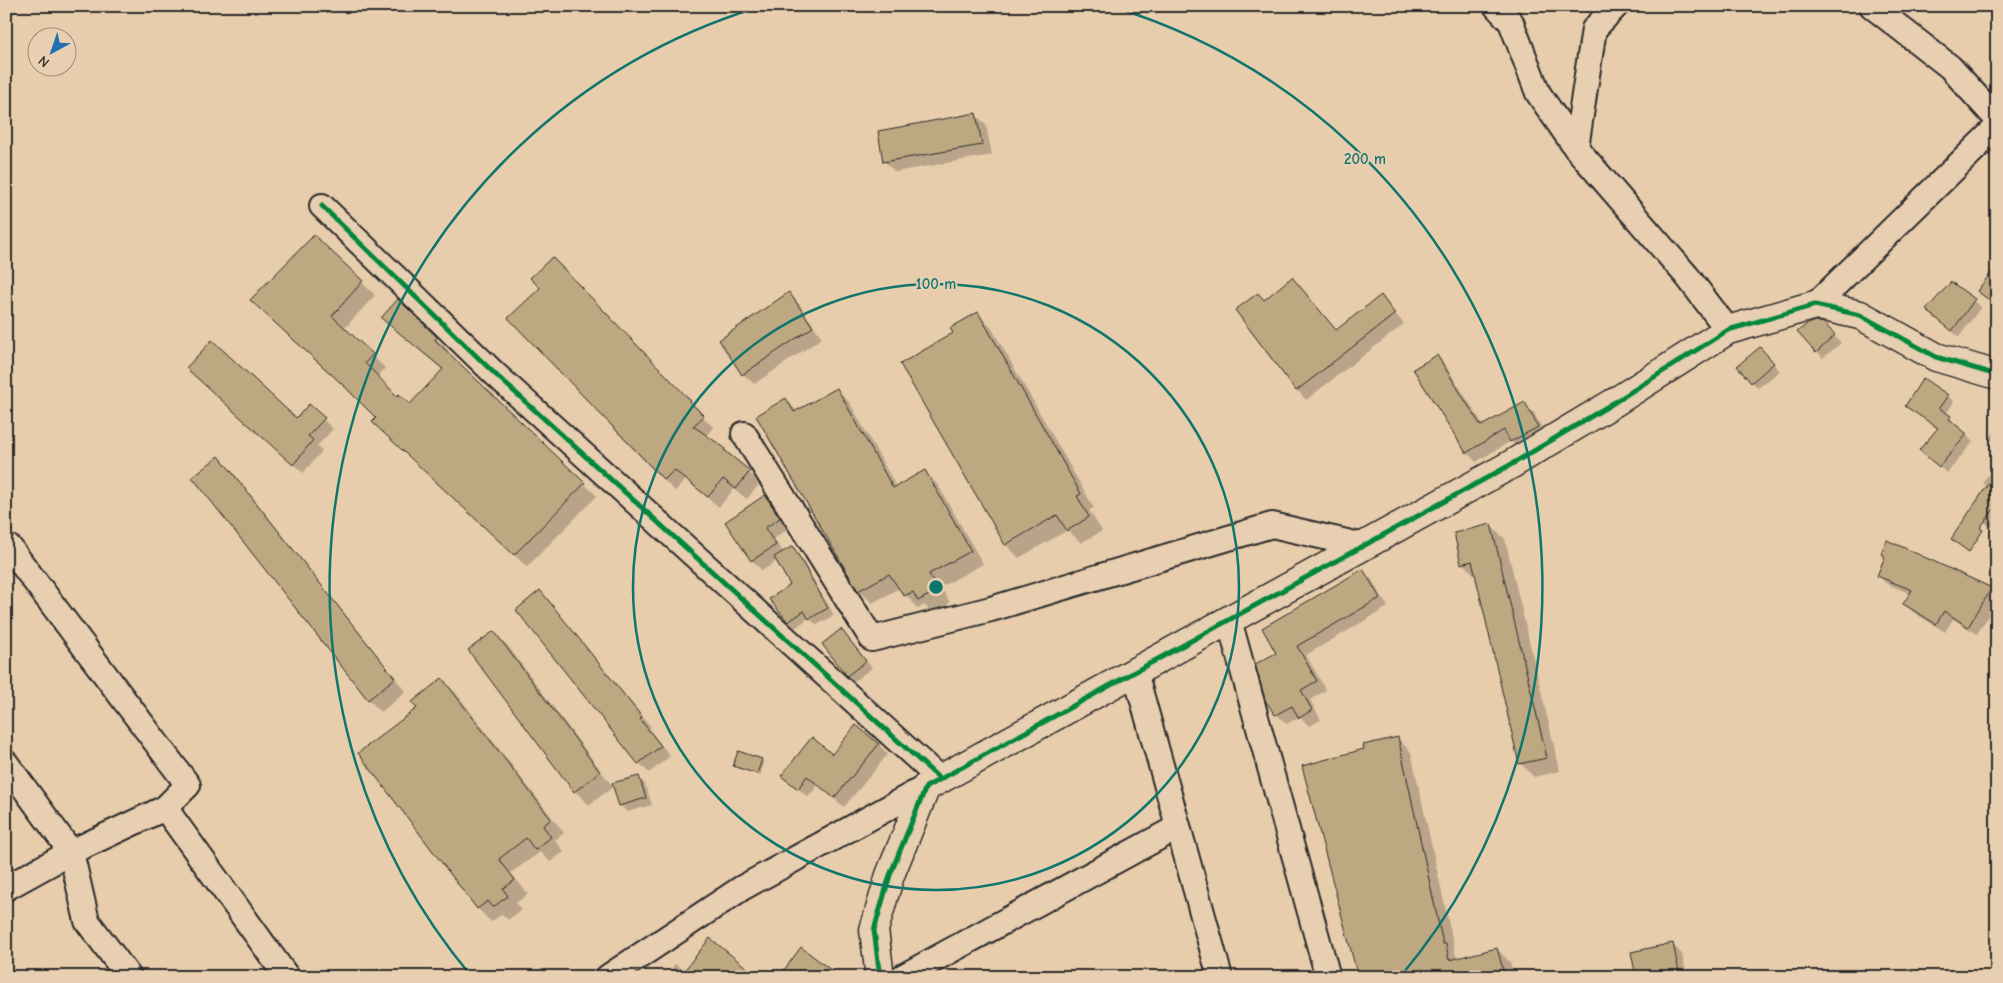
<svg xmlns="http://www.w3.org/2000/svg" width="2003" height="983" font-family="'Comic Neue',sans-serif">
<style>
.shadow{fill:#0003}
.building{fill:#bda881;stroke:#2b2b2b}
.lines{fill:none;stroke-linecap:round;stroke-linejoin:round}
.street-casing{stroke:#2b2b2b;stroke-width:28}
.secondary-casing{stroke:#2b2b2b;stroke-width:31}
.street{stroke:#e9cfb1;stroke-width:24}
.secondary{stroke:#e9cfb1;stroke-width:28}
.cycleway-casing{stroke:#e9cfb1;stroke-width:8}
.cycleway{stroke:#00873e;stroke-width:5}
.ring{fill:none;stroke:#0f766e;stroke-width:2.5}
.centre{fill:#0f766e;stroke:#e9cfb1;stroke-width:2.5}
.ring-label{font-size:15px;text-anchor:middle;font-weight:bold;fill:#0f766e;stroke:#e9cfb1;stroke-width:4;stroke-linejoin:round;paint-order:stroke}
</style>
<rect width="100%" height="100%" fill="#e8cdac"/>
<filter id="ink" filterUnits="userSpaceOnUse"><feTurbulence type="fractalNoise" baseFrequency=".02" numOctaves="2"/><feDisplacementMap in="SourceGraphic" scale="10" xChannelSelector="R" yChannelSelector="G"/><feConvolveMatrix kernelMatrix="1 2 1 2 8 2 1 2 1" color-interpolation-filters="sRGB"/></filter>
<g filter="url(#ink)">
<!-- shadow -->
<g class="shadow">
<polygon points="1706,6 1724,6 1719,14"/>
<polygon points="976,115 986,125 992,155 895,172 885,162 879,132"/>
<polygon points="1997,186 1997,196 1992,188"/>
<polygon points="314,237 375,295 344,329 385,368 377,377 397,397 410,406 444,371 382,318 398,300 449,351 447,353 597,496 527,567 387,435 378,418 357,398 264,313"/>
<polygon points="552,258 701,412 700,414 714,428 705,436 725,449 760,483 747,499 734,489 719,507 686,480 675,491 651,468 510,318 541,288"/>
<polygon points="1292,278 1337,331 1381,297 1404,324 1306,400 1297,390 1265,301"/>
<polygon points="1952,284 1981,307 1959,337 1927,310"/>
<polygon points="789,294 799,304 822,338 754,384 743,374"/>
<polygon points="977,314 991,327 1094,508 1089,510 1102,531 1081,543 1068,530 1019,558 1006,545 955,334"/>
<polygon points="1830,331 1841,343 1823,358 1817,352"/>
<polygon points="1437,356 1446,366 1484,426 1524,404 1534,413 1547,437 1521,451 1511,441 1476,462 1467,452"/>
<polygon points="1767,356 1780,371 1758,388 1752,382"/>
<polygon points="197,377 296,419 309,406 333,429 317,446 322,451 303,473"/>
<polygon points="837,390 850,403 897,488 925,472 938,485 983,564 941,587 950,603 932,613 924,605 918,609 900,588 872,603 859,590 757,416 786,400 798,412"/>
<polygon points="1948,396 1954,402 1946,414 1973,442 1947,473 1927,457 1938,429 1906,406"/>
<polygon points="1997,428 1997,444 1990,437"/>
<polygon points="219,458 231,470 406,692 381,712 368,699"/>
<polygon points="1997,462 1997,530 1977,518 1987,487 1983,482"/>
<polygon points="765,497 775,507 789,528 774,539 784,553 792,548 799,555 834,615 817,625 809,618 795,628 783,616 791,585 777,561 762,571 752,560"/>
<polygon points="1491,526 1505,539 1560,771 1534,777 1520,763 1477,577 1462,563"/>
<polygon points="1882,554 1991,589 1997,594 1997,602 1977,634 1953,619 1945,632 1913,612 1905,603 1911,594 1887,584 1878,575 1885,557"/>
<polygon points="1363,570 1372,580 1388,607 1306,655 1326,690 1310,700 1321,720 1309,726 1300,717 1286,724 1276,714 1278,653"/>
<polygon points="540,592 651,727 649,729 670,756 649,773 639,763"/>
<polygon points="494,633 508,646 613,787 589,805 575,791"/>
<polygon points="848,638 872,668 854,681 847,674"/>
<polygon points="442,680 456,693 564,833 555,840 564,852 550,862 540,852 511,873 528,894 516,903 521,910 508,920 502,914 491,922 478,909 360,753 419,708"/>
<polygon points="1398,739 1411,752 1456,956 1458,959 1497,949 1510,962 1514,977 1360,977 1365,750"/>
<polygon points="878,744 888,754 844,807 818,785 808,797 782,775 833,755"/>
<polygon points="761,760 764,763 760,776 735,765"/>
<polygon points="638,777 645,784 652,805 627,812 620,805"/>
<polygon points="1672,944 1682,954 1687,977 1637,977"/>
<polygon points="675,964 685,971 756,977 665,977"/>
</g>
<!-- building -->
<g class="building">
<polygon points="976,113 982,145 883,162 878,131"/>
<polygon points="314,235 363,281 332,316 373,354 365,363 397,396 399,394 410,404 443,369 381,318 398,299 437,337 435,340 585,483 514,555 372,422 376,418 343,385 250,300"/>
<polygon points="552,257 691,401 690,402 704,416 693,426 725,448 724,450 750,471 736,489 723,479 708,497 674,470 664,480 508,318 540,288 530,278"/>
<polygon points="1997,265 1997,306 1977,291"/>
<polygon points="1292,277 1336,330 1381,295 1395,314 1296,391 1235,310 1258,293 1264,300"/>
<polygon points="1951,282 1975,299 1952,331 1926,310"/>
<polygon points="789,292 813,327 742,375 719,340"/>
<polygon points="978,312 1081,494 1077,496 1089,517 1067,531 1057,515 1005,545 900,364 953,333 950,328"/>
<polygon points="1815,321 1824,323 1835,335 1816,353 1797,332 1807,324"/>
<polygon points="212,340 296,418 309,404 325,418 308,436 313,440 293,465 186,368"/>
<polygon points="1760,347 1774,363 1751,383 1737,366"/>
<polygon points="1437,355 1481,426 1525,402 1538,427 1510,442 1504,430 1466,453 1413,369"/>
<polygon points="1923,378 1948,395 1939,408 1951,416 1949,419 1967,434 1939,467 1919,450 1938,428 1905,406"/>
<polygon points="837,388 893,488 925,470 971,551 929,574 938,590 918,601 913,592 904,596 889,574 858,591 756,416 786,398 794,412"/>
<polygon points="219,456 395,678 368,700 192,477"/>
<polygon points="1997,471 1997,505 1980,528 1983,530 1969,552 1951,539"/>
<polygon points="765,495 780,518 765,528 776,545 751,561 725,522"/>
<polygon points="1491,524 1547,758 1519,764 1472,561 1461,564 1454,533"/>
<polygon points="1887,540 1992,588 1968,627 1944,611 1936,624 1903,604 1912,590 1877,576 1885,556 1881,554"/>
<polygon points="793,546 828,608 809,619 804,611 788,622 769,599 790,585 774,557"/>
<polygon points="1363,569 1380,598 1297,646 1317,681 1301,690 1312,710 1299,718 1292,706 1275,715 1265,700 1255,664 1276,653 1262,628"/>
<polygon points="540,590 642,717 640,719 661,746 638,764 516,610"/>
<polygon points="841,629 866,661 847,676 822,644"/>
<polygon points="494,631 600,772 574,792 468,650"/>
<polygon points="442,678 551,819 543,826 551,837 535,850 526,838 499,859 515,880 503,889 508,896 493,907 488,901 477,909 358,753 417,708 412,702"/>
<polygon points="856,725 879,744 834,798 807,776 798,789 781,776 812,737 832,754"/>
<polygon points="1398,737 1443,944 1446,944 1449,960 1497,948 1505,977 1358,977 1302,766 1364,749 1363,745"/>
<polygon points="738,751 762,759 757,774 733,766"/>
<polygon points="639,776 646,798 619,806 612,783"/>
<polygon points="710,938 758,977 679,977"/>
<polygon points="1673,943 1680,977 1636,977 1631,952"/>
<polygon points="801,947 840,977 779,977"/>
</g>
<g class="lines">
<defs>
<g id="street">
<polyline points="1496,6 1511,22 1538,93 1576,148 1687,276 1728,330"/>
<polyline points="1872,6 1950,67 1997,119"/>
<polyline points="1576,148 1594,29 1616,6"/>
<polyline points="322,206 495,374 940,779"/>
<polyline points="1815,305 1997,127"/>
<polyline points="744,434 872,639 991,609 1272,525 1364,546"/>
<polyline points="1229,620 1328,977"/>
<polyline points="1135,672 1220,977"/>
<polyline points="6,763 71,852 87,921 129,977"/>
<polyline points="165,808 287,977"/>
<polyline points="6,888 71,852 165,808 188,785 10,548"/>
<polyline points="608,977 742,888 926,787"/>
<polyline points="902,977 1178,827"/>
</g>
<polyline id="secondary" points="880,977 874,930 890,875 926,787 1512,464 1615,402 1728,330 1815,305 1860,315 1936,357 1997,375"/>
</defs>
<!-- street casing -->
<use href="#street" class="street-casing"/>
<!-- secondary casing -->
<use href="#secondary" class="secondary-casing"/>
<!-- street -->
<use href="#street" class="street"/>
<!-- secondary -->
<use href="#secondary" class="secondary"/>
<defs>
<g id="cycleway">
<polyline points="322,206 495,374 940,779"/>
<polyline points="880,977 874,930 890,875 926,787 1512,464 1615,402 1728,330 1815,305 1860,315 1936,357 1997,375"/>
</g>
</defs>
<!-- cycleway casing -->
<use href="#cycleway" class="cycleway-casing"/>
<!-- cycleway -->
<use href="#cycleway" class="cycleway"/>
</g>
</g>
<!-- distance rings -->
<g class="ring">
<circle cx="936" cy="587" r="303"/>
<path d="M472 977A606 606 0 0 1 759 7M1113 7A606 606 0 0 1 1400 977"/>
</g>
<circle cx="936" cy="587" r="8" class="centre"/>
<g class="ring-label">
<text x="1365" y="164">200 m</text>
<text x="936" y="289">100 m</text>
</g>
<!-- margin -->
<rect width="2003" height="983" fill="none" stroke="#e9cfb1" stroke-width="25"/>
<rect x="12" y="12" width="1978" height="958" fill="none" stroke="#2b2b2b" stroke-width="2" filter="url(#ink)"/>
<!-- north arrow -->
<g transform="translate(52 52) rotate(220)"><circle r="24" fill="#e9cfb1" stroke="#9d8d7b"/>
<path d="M0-4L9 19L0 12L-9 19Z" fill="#1f6fb2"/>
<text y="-8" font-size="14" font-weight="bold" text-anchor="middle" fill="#2b2b2b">N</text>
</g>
</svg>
